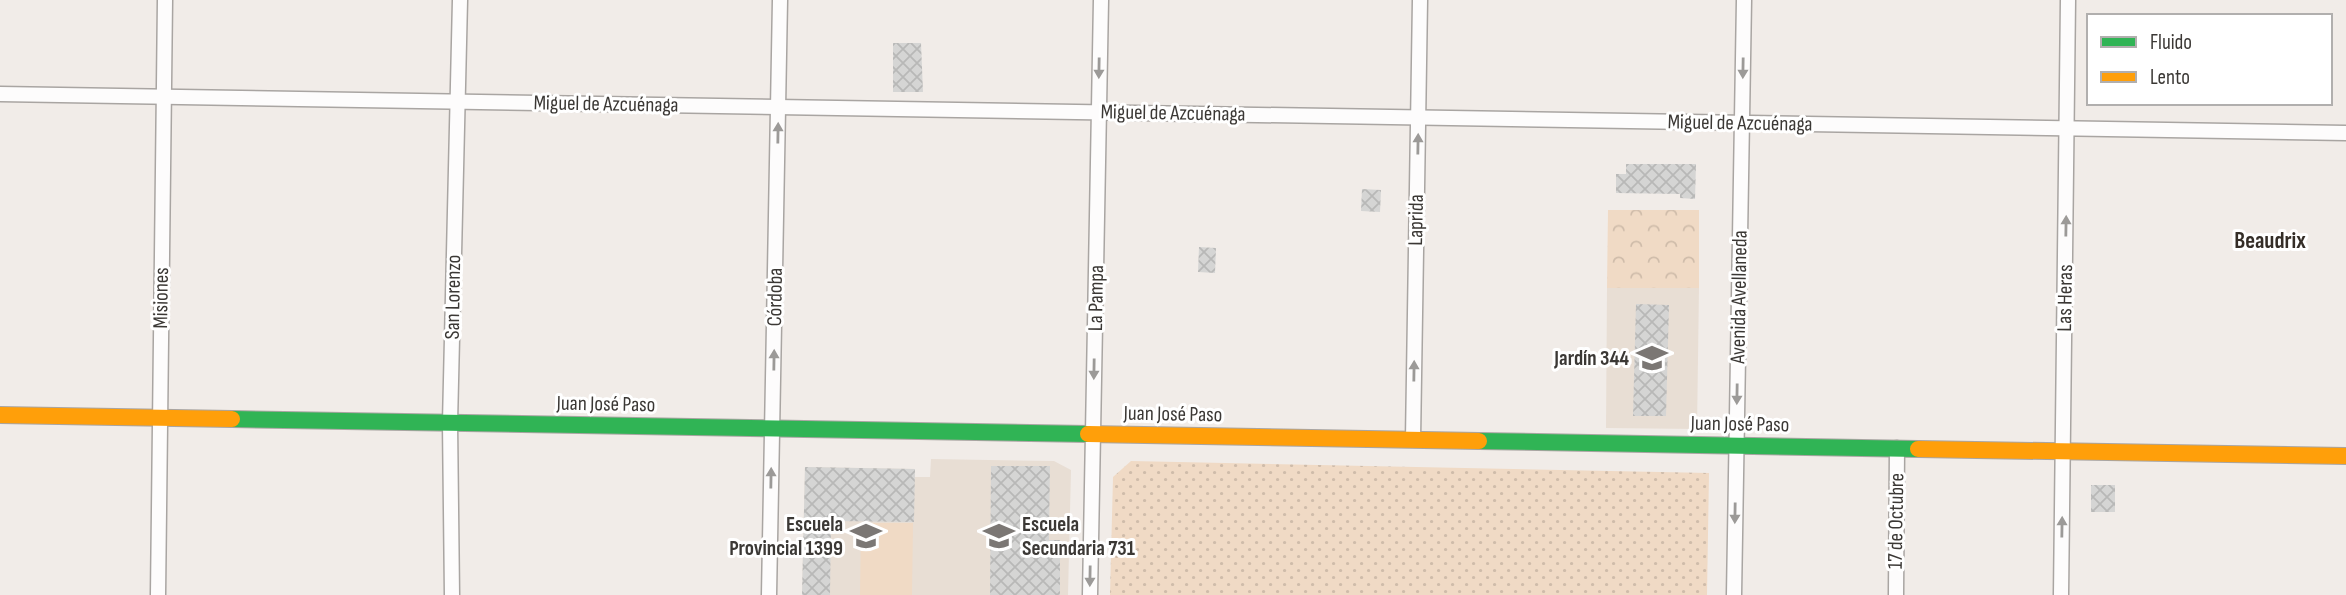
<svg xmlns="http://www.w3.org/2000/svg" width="2346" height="595" font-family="'Sofia Sans Condensed',sans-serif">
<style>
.built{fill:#e8ded4}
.grass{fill:url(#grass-dots)}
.park{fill:url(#park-crowns)}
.pitch{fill:#f0dac5}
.building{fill:url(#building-cross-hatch)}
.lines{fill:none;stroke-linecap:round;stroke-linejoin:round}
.street-casing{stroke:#a9a5a2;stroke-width:17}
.fast-casing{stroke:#a9a5a2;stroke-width:18}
.slow-casing{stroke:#a9a5a2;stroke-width:18}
.street{stroke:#fdfcfc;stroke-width:14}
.fast{stroke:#30b455;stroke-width:16}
.slow{stroke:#ff9f0a;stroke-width:16}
.oneway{fill:#9c9a98}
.labels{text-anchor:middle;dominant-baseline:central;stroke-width:6;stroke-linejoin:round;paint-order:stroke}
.street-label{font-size:21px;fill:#3b3835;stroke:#fff}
.poi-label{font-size:21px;font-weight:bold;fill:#3b3835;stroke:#fff;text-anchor:end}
.neighbourhood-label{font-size:23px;font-weight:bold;fill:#342d27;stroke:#fff}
</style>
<defs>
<pattern id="grass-dots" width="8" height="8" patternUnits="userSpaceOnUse" patternTransform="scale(1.75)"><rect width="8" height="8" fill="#f0dac5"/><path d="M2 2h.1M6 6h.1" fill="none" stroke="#cfbcaa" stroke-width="1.8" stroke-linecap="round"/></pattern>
<pattern id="park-crowns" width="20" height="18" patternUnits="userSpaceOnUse" patternTransform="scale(1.75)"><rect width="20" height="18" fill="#f0dac5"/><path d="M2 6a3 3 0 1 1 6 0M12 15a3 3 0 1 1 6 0" fill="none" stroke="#cfbcaa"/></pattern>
<pattern id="building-cross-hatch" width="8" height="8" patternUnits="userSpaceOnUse" patternTransform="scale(1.75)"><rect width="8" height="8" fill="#d5d5d4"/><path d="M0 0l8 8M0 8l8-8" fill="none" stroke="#b8b8b7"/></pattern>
</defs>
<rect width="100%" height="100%" fill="#f1ece8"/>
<!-- built -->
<g class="built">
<polygon points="1607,288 1699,288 1697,429 1606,428"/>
<polygon points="931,459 1054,461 1071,470 1068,595 802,595 805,467 915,469 915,477 930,477"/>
</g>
<!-- grass -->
<polygon class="grass" points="1131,461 1709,473 1707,595 1110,595 1113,477"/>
<!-- park -->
<polygon class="park" points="1608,210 1699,210 1699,288 1607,288"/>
<!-- pitch -->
<polygon class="pitch" points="861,523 913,523 912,595 860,595"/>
<!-- building -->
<g class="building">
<polygon points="893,43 921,43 923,92 893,92"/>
<polygon points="1626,164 1696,164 1695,199 1680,198 1680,194 1616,193 1616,174 1626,174"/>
<polygon points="1362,189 1381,190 1380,212 1361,211"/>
<polygon points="1199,247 1216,248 1215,273 1198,272"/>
<polygon points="1636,304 1669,305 1666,416 1633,416"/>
<polygon points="991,466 1050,466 1049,540 1060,540 1060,595 990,595"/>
<polygon points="805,467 915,469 914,522 831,521 830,595 802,595"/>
<rect x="2091" y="485" width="24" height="27"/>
</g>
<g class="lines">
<defs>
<g id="street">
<polyline points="0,94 2346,133"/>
<polyline points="1413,439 1420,0"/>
<polyline points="158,595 165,0"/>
<polyline points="452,595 450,423 460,0"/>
<polyline points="769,595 780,0"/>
<polyline points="1090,595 1101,0"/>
<polyline points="1734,595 1744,0"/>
<polyline points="1896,595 1897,448"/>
<polyline points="2061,595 2068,0"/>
</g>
<g id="fast">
<polyline points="232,419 1088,434"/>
<polyline points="1479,441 1918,449"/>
</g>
<g id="slow">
<polyline points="0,415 232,419"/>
<polyline points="1088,434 1479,441"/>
<polyline points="1918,449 2346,456"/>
</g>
</defs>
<!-- street casing -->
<use href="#street" class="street-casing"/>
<!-- fast casing -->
<use href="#fast" class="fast-casing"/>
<!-- slow casing -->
<use href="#slow" class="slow-casing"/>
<!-- street -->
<use href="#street" class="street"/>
<!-- fast -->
<use href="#fast" class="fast"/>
<!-- slow -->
<use href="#slow" class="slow"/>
</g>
<!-- one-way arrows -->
<defs><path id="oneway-solid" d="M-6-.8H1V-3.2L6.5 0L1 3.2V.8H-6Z" transform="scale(1.75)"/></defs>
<g class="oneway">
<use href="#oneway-solid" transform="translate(1099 68) rotate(91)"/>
<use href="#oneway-solid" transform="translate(1743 68) rotate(91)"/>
<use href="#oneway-solid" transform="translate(778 133) rotate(-89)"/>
<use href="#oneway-solid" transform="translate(1418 144) rotate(-89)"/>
<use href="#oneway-solid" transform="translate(2066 226) rotate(-89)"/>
<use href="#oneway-solid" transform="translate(774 360) rotate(-89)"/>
<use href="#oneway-solid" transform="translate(1094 369) rotate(91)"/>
<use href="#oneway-solid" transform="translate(1414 371) rotate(-89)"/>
<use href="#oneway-solid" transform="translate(1737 394) rotate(91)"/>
<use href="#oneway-solid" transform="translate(771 478) rotate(-89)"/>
<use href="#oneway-solid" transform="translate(1735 513) rotate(91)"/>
<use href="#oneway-solid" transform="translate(2062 527) rotate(-89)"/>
<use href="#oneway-solid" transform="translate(1090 576) rotate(91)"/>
</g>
<!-- icons -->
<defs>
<symbol id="school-bare" viewBox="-9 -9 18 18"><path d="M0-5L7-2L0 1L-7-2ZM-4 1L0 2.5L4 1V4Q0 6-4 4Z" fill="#7b7774" stroke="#fff" stroke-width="2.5" paint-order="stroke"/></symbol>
</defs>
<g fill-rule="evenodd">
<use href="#school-bare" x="1630" y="336" width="44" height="44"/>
<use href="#school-bare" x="844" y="514" width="44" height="44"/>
<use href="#school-bare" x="977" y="514" width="44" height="44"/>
</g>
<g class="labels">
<!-- street labels -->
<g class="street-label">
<text transform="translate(606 104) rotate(1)">Miguel de Azcuénaga</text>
<text transform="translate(1173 113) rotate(1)">Miguel de Azcuénaga</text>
<text transform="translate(1740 123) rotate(1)">Miguel de Azcuénaga</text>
<text transform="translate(1416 220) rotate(-89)">Laprida</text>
<text transform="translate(453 297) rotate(-89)">San Lorenzo</text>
<text transform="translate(775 297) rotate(-89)">Córdoba</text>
<text transform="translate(1739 297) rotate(-89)">Avenida Avellaneda</text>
<text transform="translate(161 298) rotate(-89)">Misiones</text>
<text transform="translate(1096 298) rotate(-89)">La Pampa</text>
<text transform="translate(2065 298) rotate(-89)">Las Heras</text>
<text transform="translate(606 404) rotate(1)">Juan José Paso</text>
<text transform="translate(1173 414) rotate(1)">Juan José Paso</text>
<text transform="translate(1740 424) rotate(1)">Juan José Paso</text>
<text transform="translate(1896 521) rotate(-89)">17 de Octubre</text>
</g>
<!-- poi labels -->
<g class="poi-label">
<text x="1629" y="358">Jardín 344</text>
<text x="843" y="524">Escuela<tspan x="843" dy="24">Provincial 1399</tspan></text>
<text x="1022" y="524" text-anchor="start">Escuela<tspan x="1022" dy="24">Secundaria 731</tspan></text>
</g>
<!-- neighbourhood labels -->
<g class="neighbourhood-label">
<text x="2270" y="241">Beaudrix</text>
</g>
</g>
<!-- legend -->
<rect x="2087" y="14" width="245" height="91" fill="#ffffff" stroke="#b1afae" stroke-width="2"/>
<rect x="2101" y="37" width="35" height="10" fill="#30b455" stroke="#b1afae" stroke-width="2"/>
<text x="2150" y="49" font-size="21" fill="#3b3835">Fluido</text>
<rect x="2101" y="72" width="35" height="10" fill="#ff9f0a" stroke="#b1afae" stroke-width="2"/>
<text x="2150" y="84" font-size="21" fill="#3b3835">Lento</text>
</svg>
